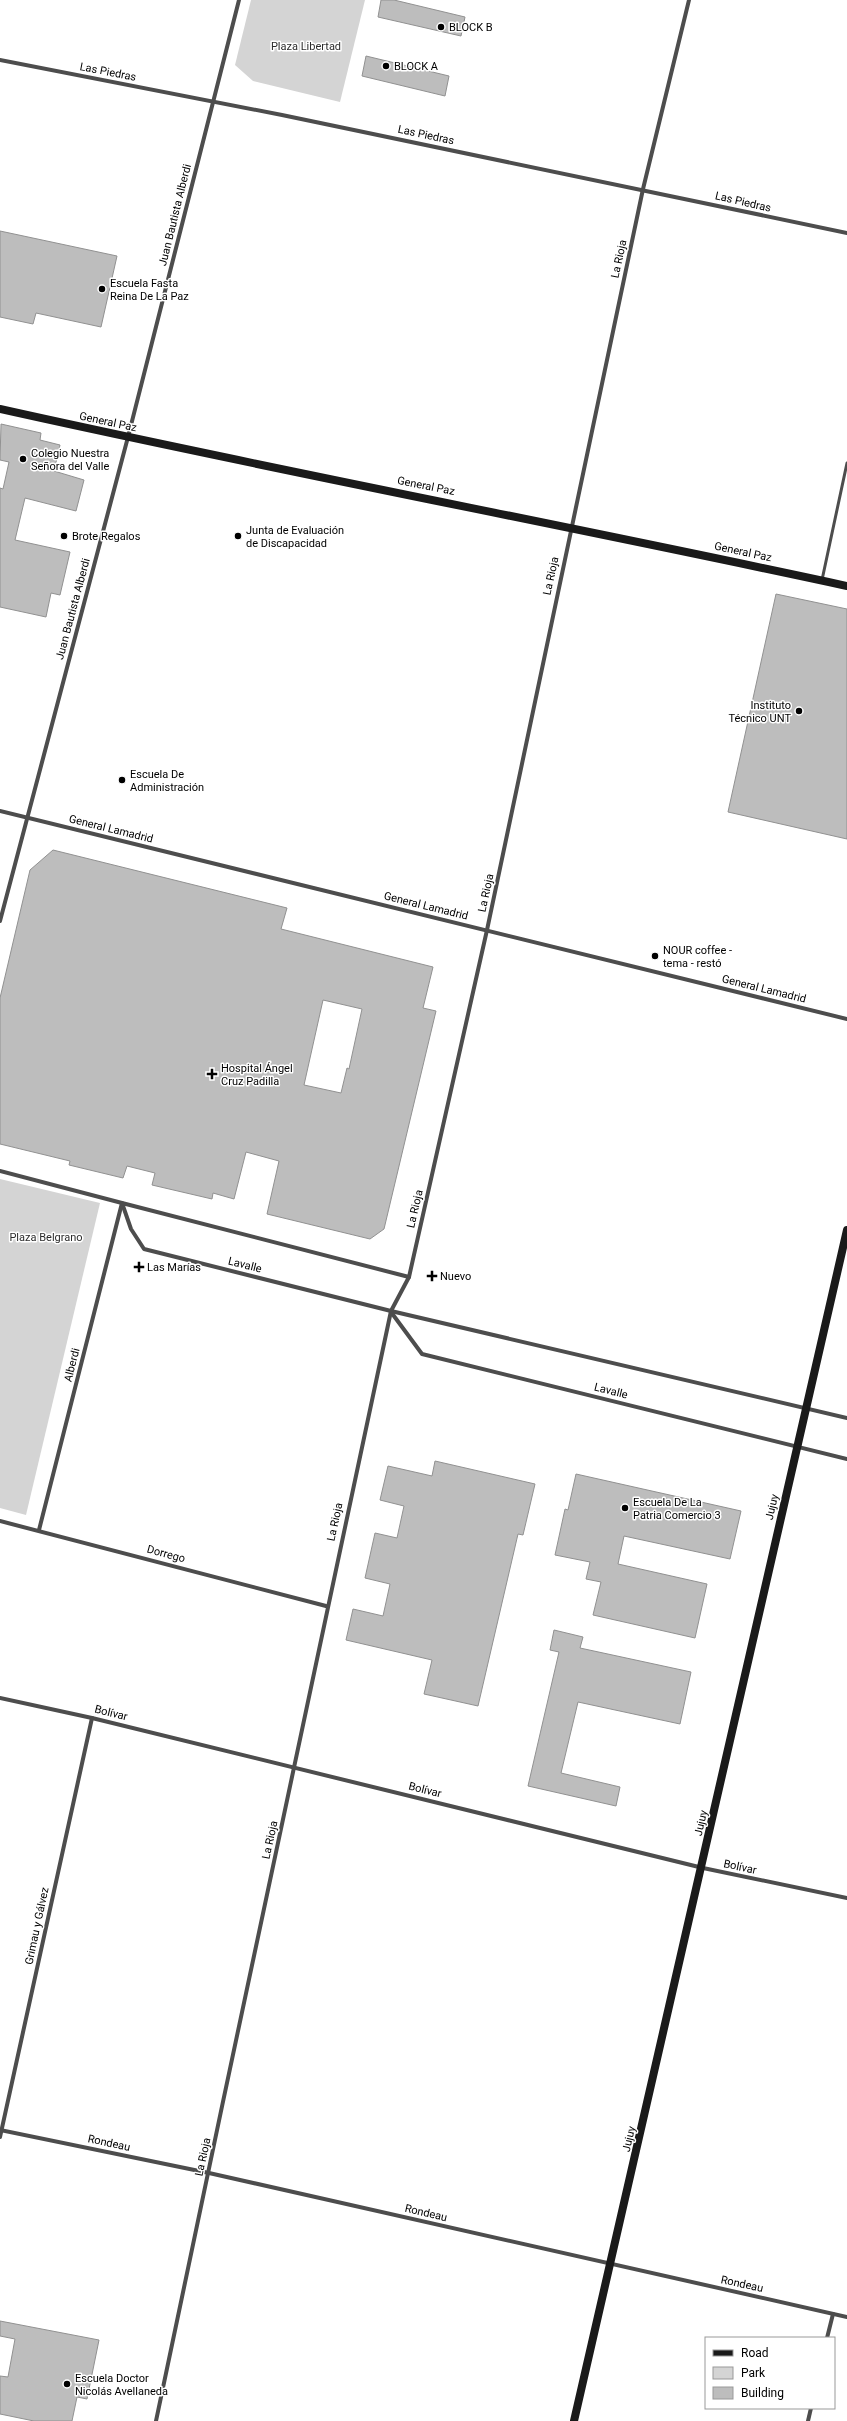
<svg xmlns="http://www.w3.org/2000/svg" width="847" height="2421" font-family="Roboto,sans-serif">
<style>
.green{fill:#d4d4d4}
.building{fill:#bdbdbd;stroke:#919191;fill-rule:evenodd}
.lines{fill:none;stroke-linecap:round;stroke-linejoin:round}
.lane{stroke:#4d4d4d;stroke-width:3}
.street{stroke:#4d4d4d;stroke-width:4}
.secondary{stroke:#1a1a1a;stroke-width:8}
.poi-dot{fill:#000;stroke:#fff;stroke-width:1.5}
.labels{text-anchor:middle;dominant-baseline:central;stroke-width:3;stroke-linejoin:round;paint-order:stroke}
.poi-label{font-size:11px;fill:#000;stroke:#fff;text-anchor:start}
.park-label{font-size:11px;fill:#2b2b2b;stroke:#fff}
.street-label{font-size:11px;fill:#000;stroke:#fff}
</style>
<rect width="100%" height="100%" fill="#fff"/>
<!-- green -->
<g class="green">
<polygon points="251,0 365,0 340,102 253,81 235,65"/>
<polygon points="0,1179 100,1203 26,1515 0,1508"/>
</g>
<!-- building -->
<g class="building">
<polygon points="381,0 394,0 465,17 461,36 378,17"/>
<polygon points="366,56 449,76 445,96 362,76"/>
<polygon points="0,231 117,256 101,327 36,313 33,324 0,317"/>
<polygon points="1,424 41,433 40,440 60,445 54,471 84,480 76,511 25,498 15,540 70,552 60,595 51,593 46,617 0,607 0,488 3,489 9,462 0,460"/>
<polygon points="776,594 847,609 847,839 728,812"/>
<path d="M53 850 287 908 281 929 433 967 423 1008 436 1011 384 1229 370 1239 267 1214 279 1161 246 1152 234 1199 213 1193 212 1199 152 1185 155 1173 127 1166 123 1178 69 1165 70 1161 0 1144V998L30 870ZM323 1000 362 1009 349 1069 347 1068 341 1093 304 1085Z"/>
<polygon points="435,1461 535,1484 523,1535 518,1534 478,1706 424,1694 432,1660 346,1640 353,1609 383,1616 390,1584 365,1578 375,1533 397,1538 404,1506 380,1500 388,1466 432,1476"/>
<polygon points="576,1474 741,1511 730,1559 624,1536 618,1564 707,1584 695,1638 593,1615 601,1582 586,1579 590,1562 555,1555 565,1509 568,1510"/>
<polygon points="554,1630 583,1637 580,1648 691,1672 680,1724 578,1702 561,1773 620,1787 616,1806 528,1786 559,1652 550,1650"/>
<polygon points="0,2321 99,2340 87,2399 77,2397 72,2421 34,2421 0,2414 0,2376 8,2377 15,2339 0,2336"/>
</g>
<g class="lines">
<!-- lane -->
<polyline class="lane" points="822,580 847,463"/>
<!-- street -->
<g class="street">
<polyline points="0,60 282,115 847,233"/>
<polyline points="0,811 847,1019"/>
<polyline points="0,921 128,437 239,0"/>
<polyline points="0,1171 122,1203 131,1229 144,1249 391,1311 847,1418"/>
<polyline points="391,1312 422,1354 847,1459"/>
<polyline points="0,1521 326,1606"/>
<polyline points="39,1530 122,1203 409,1277"/>
<polyline points="0,1698 92,1718 703,1868 847,1898"/>
<polyline points="0,2130 209,2173 847,2317"/>
<polyline points="0,2137 92,1718"/>
<polyline points="827,2338 833,2314"/>
<path d="M156 2421C234 2051 310 1681 391 1311L409 1277 487 930 643 189 689 0"/>
<polyline points="808,2421 811,2408"/>
</g>
<!-- secondary -->
<g class="secondary">
<path d="M0 409C282 472 565 525 847 586"/>
<polyline points="574,2421 847,1230"/>
</g>
</g>
<!-- markers -->
<g class="poi-dot">
<circle cx="441" cy="27" r="4"/>
<circle cx="386" cy="66" r="4"/>
<circle cx="102" cy="289" r="4"/>
<circle cx="23" cy="459" r="4"/>
<circle cx="64" cy="536" r="4"/>
<circle cx="238" cy="536" r="4"/>
<circle cx="799" cy="711" r="4"/>
<circle cx="122" cy="780" r="4"/>
<circle cx="655" cy="956" r="4"/>
<path d="M210 1068h4v4h4v4h-4v4h-4v-4h-4v-4h4z"/>
<path d="M137 1261h4v4h4v4h-4v4h-4v-4h-4v-4h4z"/>
<path d="M430 1270h4v4h4v4h-4v4h-4v-4h-4v-4h4z"/>
<circle cx="625" cy="1508" r="4"/>
<circle cx="67" cy="2384" r="4"/>
</g>
<g class="labels">
<!-- poi labels -->
<g class="poi-label">
<text x="449" y="27">BLOCK B</text>
<text x="394" y="66">BLOCK A</text>
<text x="110" y="283">Escuela Fasta<tspan x="110" dy="13">Reina De La Paz</tspan></text>
<text x="31" y="453">Colegio Nuestra<tspan x="31" dy="13">Señora del Valle</tspan></text>
<text x="246" y="530">Junta de Evaluación<tspan x="246" dy="13">de Discapacidad</tspan></text>
<text x="72" y="536">Brote Regalos</text>
<text x="791" y="705" text-anchor="end">Instituto<tspan x="791" dy="13">Técnico UNT</tspan></text>
<text x="130" y="774">Escuela De<tspan x="130" dy="13">Administración</tspan></text>
<text x="663" y="950">NOUR coffee -<tspan x="663" dy="13">tema - restó</tspan></text>
<text x="221" y="1068">Hospital Ángel<tspan x="221" dy="13">Cruz Padilla</tspan></text>
<text x="147" y="1267">Las Marías</text>
<text x="440" y="1276">Nuevo</text>
<text x="633" y="1502">Escuela De La<tspan x="633" dy="13">Patria Comercio 3</tspan></text>
<text x="75" y="2378">Escuela Doctor<tspan x="75" dy="13">Nicolás Avellaneda</tspan></text>
</g>
<!-- park labels -->
<g class="park-label">
<text x="306" y="46">Plaza Libertad</text>
<text x="46" y="1237">Plaza Belgrano</text>
</g>
<!-- street labels -->
<g class="street-label">
<text transform="translate(108 72) rotate(11)">Las Piedras</text>
<text transform="translate(426 135) rotate(12)">Las Piedras</text>
<text transform="translate(743 202) rotate(13)">Las Piedras</text>
<text transform="translate(175 215) rotate(-76)">Juan Bautista Alberdi</text>
<text transform="translate(619 259) rotate(-78)">La Rioja</text>
<text transform="translate(108 422) rotate(12)">General Paz</text>
<text transform="translate(426 486) rotate(11)">General Paz</text>
<text transform="translate(743 552) rotate(12)">General Paz</text>
<text transform="translate(551 576) rotate(-78)">La Rioja</text>
<text transform="translate(73 609) rotate(-75)">Juan Bautista Alberdi</text>
<text transform="translate(111 829) rotate(14)">General Lamadrid</text>
<text transform="translate(486 893) rotate(-78)">La Rioja</text>
<text transform="translate(426 906) rotate(14)">General Lamadrid</text>
<text transform="translate(764 989) rotate(14)">General Lamadrid</text>
<text transform="translate(415 1209) rotate(-77)">La Rioja</text>
<text transform="translate(245 1265) rotate(14)">Lavalle</text>
<text transform="translate(72 1365) rotate(-76)">Alberdi</text>
<text transform="translate(611 1391) rotate(14)">Lavalle</text>
<text transform="translate(772 1507) rotate(-77)">Jujuy</text>
<text transform="translate(335 1522) rotate(-78)">La Rioja</text>
<text transform="translate(166 1554) rotate(15)">Dorrego</text>
<text transform="translate(111 1713) rotate(14)">Bolívar</text>
<text transform="translate(425 1790) rotate(14)">Bolívar</text>
<text transform="translate(701 1823) rotate(-77)">Jujuy</text>
<text transform="translate(270 1840) rotate(-78)">La Rioja</text>
<text transform="translate(740 1867) rotate(12)">Bolívar</text>
<text transform="translate(37 1926) rotate(-78)">Grimau y Gálvez</text>
<text transform="translate(629 2139) rotate(-77)">Jujuy</text>
<text transform="translate(109 2143) rotate(12)">Rondeau</text>
<text transform="translate(203 2157) rotate(-78)">La Rioja</text>
<text transform="translate(426 2213) rotate(13)">Rondeau</text>
<text transform="translate(742 2284) rotate(12)">Rondeau</text>
</g>
</g>
<!-- legend -->
<rect x="705" y="2337" width="130" height="72" fill="#ffffff" stroke="#999999"/>
<rect x="713" y="2350" width="20" height="6" fill="#1a1a1a" stroke="#999999"/>
<text x="741" y="2357" font-size="12" fill="#000000">Road</text>
<rect x="713" y="2367" width="20" height="12" fill="#d4d4d4" stroke="#999999"/>
<text x="741" y="2377" font-size="12" fill="#000000">Park</text>
<rect x="713" y="2387" width="20" height="12" fill="#bdbdbd" stroke="#999999"/>
<text x="741" y="2397" font-size="12" fill="#000000">Building</text>
</svg>
